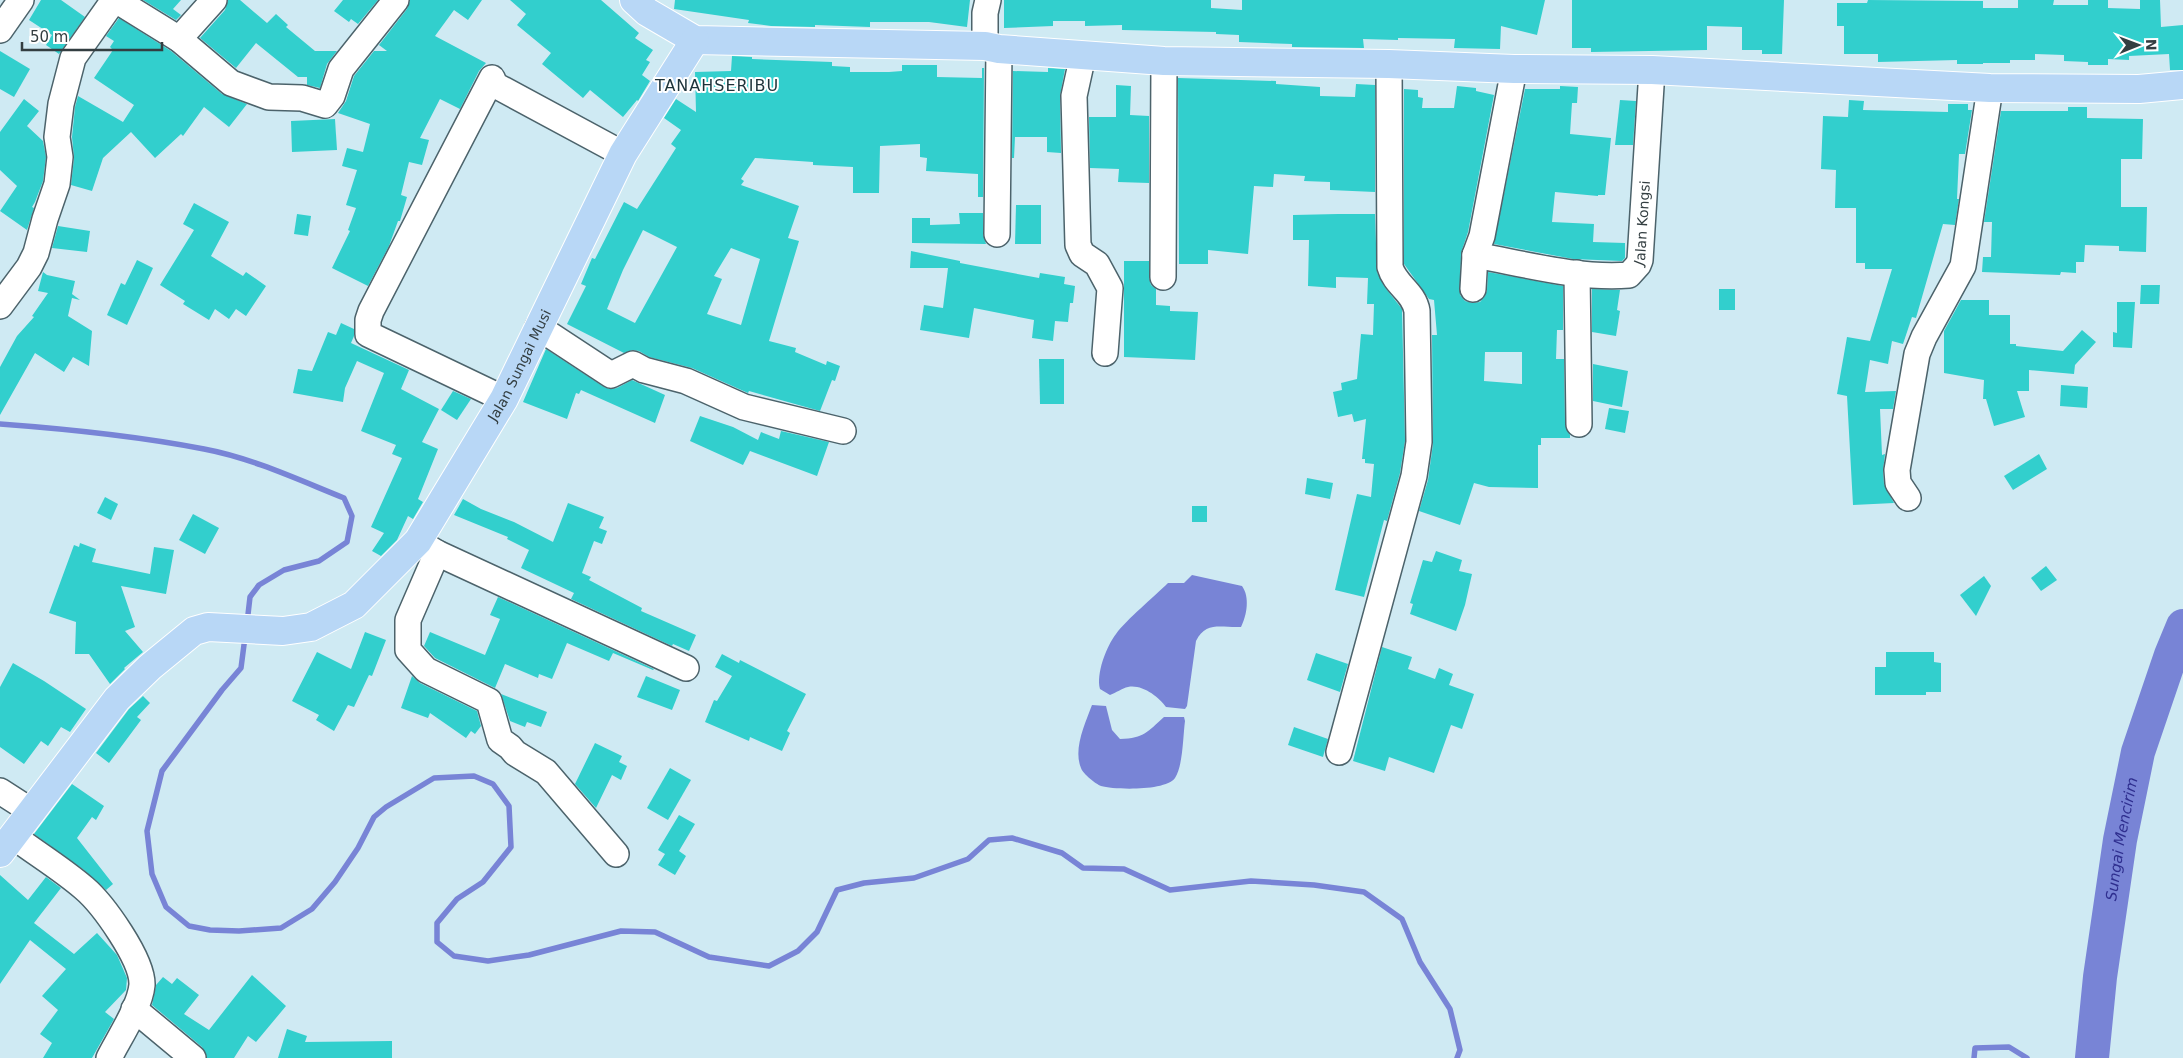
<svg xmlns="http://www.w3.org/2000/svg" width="2183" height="1058" font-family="'DejaVu Sans',sans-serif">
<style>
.water{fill:#7884d6}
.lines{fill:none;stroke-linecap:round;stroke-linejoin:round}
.stream{stroke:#7884d6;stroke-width:5.5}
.river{stroke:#7884d6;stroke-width:34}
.building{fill:#32cfcd;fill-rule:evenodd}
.minor-casing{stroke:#4c636b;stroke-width:28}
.major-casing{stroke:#fff;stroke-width:30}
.minor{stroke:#fff;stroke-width:25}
.major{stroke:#b8d7f6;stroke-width:28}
.labels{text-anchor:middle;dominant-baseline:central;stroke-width:4;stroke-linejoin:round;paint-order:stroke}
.street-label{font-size:14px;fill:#333e41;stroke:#fff}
.water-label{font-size:15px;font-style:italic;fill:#2f2f8f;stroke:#fff}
.quarter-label{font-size:16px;letter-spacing:1px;fill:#1d333a;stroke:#fff}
</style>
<rect width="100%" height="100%" fill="#cfeaf3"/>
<!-- water -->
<g class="water">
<path d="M1192 575 1242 586C1250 597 1247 615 1241 627 1221 628 1206 621 1196 641L1187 706 1185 709 1166 707C1159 697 1142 684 1128 687 1122 688 1116 693 1110 695L1100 689C1096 674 1106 647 1116 634 1127 619 1154 597 1168 583H1184Z"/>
<path d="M1092 705 1106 706 1112 730 1120 739C1145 738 1147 732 1164 717H1184L1185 721C1183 736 1183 766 1175 778 1166 791 1115 790 1101 786 1096 784 1083 774 1081 768 1073 749 1085 724 1092 705Z"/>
</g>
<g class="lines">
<!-- stream -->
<g class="stream">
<path d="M0 424C68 429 137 436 204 449 252 458 299 480 344 498L352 516 347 542 319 561 284 570 259 585 250 597 247 623"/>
<polyline points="245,637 241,668 222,690 162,771 147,831 152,874 166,907 189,926 210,930 239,931 281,928 312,909 335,882 358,848 374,817 386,807 434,778 474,776 493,784 509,806 511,847 483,882 457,899 437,923 437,942 454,956 488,961 529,955 621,931 655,932 709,957 769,966 798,951 817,932 837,890 864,883 914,878 968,859 989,840 1012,838 1062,853 1083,868 1124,869 1170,890 1251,881 1314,885 1364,892 1402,919 1420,962 1450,1009 1460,1050 1457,1058"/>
<polyline points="1974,1058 1975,1048 2009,1047 2027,1058"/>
</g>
<!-- river -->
<path class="river" id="s1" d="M2092 1058 2100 977 2120 840 2138 752 2171 655 2183 626"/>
</g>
<!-- building -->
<g class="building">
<polygon points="41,0 61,0 85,17 59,54 46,45 52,35 29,20"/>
<polygon points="143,0 181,0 173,9 181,15 176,20"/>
<polygon points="228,0 240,0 267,23 276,14 288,25 286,27 315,51 337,51 327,64 320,88 307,85 307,77 298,77 256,43 236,68 200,38 225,10"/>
<polygon points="343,0 378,0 358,24 351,19 349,22 334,11"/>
<polygon points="410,0 482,0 468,20 454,10 435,36 486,63 479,71 460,109 440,99 420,138 429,140 422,165 409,162 401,195 407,197 400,221 398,221 389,246 368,286 332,268 350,231 348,230 356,208 346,205 357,170 342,166 347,148 363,152 370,124 338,113 346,101 354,76 374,51 387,51 379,45 407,9"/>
<polygon points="510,0 601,0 639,33 635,38 653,50 646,60 650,62 642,75 650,81 638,101 637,100 623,117 590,90 583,98 542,64 551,53 517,25 526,14"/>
<polygon points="675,0 970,0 967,27 929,22 870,22 870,27 815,25 815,27 771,26 748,23 749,20 674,9"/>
<polygon points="1004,0 1211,0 1211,8 1242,10 1242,0 1545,0 1537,35 1501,26 1500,49 1454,48 1455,39 1398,38 1398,40 1363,39 1364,48 1292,47 1292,44 1239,42 1239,35 1216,34 1216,32 1122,30 1122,25 1085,26 1085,21 1053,21 1053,26 1004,28"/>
<polygon points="1572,0 1784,0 1782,54 1762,54 1762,50 1742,50 1742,27 1707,26 1707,50 1591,52 1591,48 1572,48"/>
<polygon points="1868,0 1983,1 1983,8 2018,8 2018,0 2054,0 2053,5 2088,5 2088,0 2108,0 2108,8 2140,9 2140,0 2160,0 2161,27 2183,25 2183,70 2170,70 2169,54 2129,56 2129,60 2108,59 2108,65 2088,65 2088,62 2064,61 2064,55 2035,54 2035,60 2010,60 2010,63 1983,63 1983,64 1957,64 1957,60 1878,62 1878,54 1844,54 1844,26 1837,26 1837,3 1867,3"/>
<polygon points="119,18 171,51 222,94 247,104 229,127 204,107 183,136 181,134 155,158 131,132 103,158 92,191 71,185 74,158 72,137 75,107 78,96 123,122 134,105 94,78 113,50 110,47 114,41 106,36"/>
<polygon points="0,51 30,69 14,97 0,89"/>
<path d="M732 56 752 57V59L832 62V66L850 67V72H889L902 71V65H937V77L982 78V68H984L983 197H978V174L926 171 927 158 920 157V144L880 146 879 193H853V167L813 165V162L755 158 741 179 744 181 741 185 799 206 788 238 799 241 769 341 796 348 795 352 826 365 827 361 840 366 835 381 832 380 820 411 749 391 748 393 692 368 649 357 639 351 633 350 624 353 567 324 586 286 581 284 592 258 595 259 624 202 637 209 676 148 671 144 681 130 664 118 676 99 696 112 695 72 731 71ZM643 230 677 247 635 323 607 309 623 270ZM731 248 760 259 741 325 707 314 722 279 714 276Z"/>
<polygon points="1048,68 1065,69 1060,96 1061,153 1047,152 1047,137 1015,137 1014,158 1012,158 1013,71 1048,72"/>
<polygon points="1178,78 1276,81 1276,84 1320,87 1320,96 1355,97 1356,84 1375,85 1375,192 1330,190 1330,182 1304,181 1305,176 1274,174 1273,187 1254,186 1248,254 1208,250 1208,264 1179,264"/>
<polygon points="1116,85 1131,86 1130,115 1149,116 1149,183 1118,182 1119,169 1090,168 1089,117 1116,117"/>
<path d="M1457 86 1476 88V91L1494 95 1468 232 1461 253 1460 295 1465 301 1472 303 1480 302 1485 296 1487 290 1488 272 1563 286V330H1557L1556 359H1564L1565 424 1570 435V438H1541V445H1538V488L1489 487 1474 483 1460 525 1419 511 1428 480 1433 444 1432 335H1437L1434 300 1429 299 1404 264V89L1418 90V97L1423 98 1422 108H1454ZM1485 352H1522V384L1484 381Z"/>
<polygon points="1560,86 1578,87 1577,103 1572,103 1570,134 1611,138 1605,195 1598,195 1598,196 1555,192 1552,222 1594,224 1593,242 1625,243 1625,258 1622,261 1573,259 1494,244 1525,89 1560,89"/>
<polygon points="24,99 39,111 27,126 43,141 46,157 43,181 35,202 32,207 34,208 27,230 0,211 17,186 0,170 0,132"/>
<polygon points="1620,100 1636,101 1633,145 1615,145"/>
<polygon points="1849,100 1864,101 1863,110 1948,112 1948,104 1968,104 1968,110 1972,110 1965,154 1959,154 1957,199 1959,199 1955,225 1943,224 1916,318 1912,317 1903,344 1892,341 1888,364 1870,360 1865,392 1896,391 1893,409 1880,409 1882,455 1885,454 1883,471 1884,484 1894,503 1853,505 1847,396 1837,394 1847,337 1870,341 1892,269 1865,269 1865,263 1856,263 1856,208 1835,208 1836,170 1821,169 1823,116 1848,117"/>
<polygon points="2068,107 2087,107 2087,118 2143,119 2142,159 2121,159 2121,207 2147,207 2146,252 2119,251 2119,246 2085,245 2084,262 2076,262 2076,273 2061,272 2060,275 1982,272 1983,257 1991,257 1992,222 1984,222 2001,111 2068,111"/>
<polygon points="335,119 337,150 292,152 291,121"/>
<polygon points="194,203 229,222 211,256 243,276 246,272 266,286 246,316 236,309 229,319 215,309 209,320 183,304 185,301 160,285 194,230 183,224"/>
<polygon points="1016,205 1041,205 1041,244 1015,244"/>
<polygon points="959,213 983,213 983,234 986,244 912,243 912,218 930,218 930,225 960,224"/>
<polygon points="297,214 311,216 308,236 294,234"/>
<polygon points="1338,214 1375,214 1377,272 1384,286 1402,309 1405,441 1400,473 1387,521 1384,520 1364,597 1335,590 1357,494 1371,497 1374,464 1365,463 1365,459 1362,459 1366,419 1354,422 1352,414 1338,417 1333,392 1342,390 1341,383 1357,379 1361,334 1373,335 1374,304 1367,304 1368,278 1336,277 1336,288 1308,286 1309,240 1293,240 1293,215"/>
<polygon points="58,226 90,231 87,252 52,248"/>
<polygon points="911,251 960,261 960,263 1039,278 1040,273 1065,277 1064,284 1075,286 1073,303 1070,303 1068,322 1055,321 1053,341 1032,338 1034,320 974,308 969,338 920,330 924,305 943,308 948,268 910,268"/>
<polygon points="137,260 153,268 127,325 107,315 121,283 125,285"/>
<polygon points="1124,261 1149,261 1149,277 1151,285 1156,289 1156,305 1170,306 1170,311 1198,312 1195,360 1124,357"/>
<polygon points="43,272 47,275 75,281 72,294 80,300 72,298 68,316 92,331 89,366 73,357 64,372 35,353 0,415 0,367 17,336 34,317 32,316 48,293 38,291"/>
<polygon points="2141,285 2160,285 2159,304 2140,304"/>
<polygon points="1592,289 1620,290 1617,310 1620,311 1616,336 1592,332"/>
<rect x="1719" y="289" width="16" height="21"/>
<polygon points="1961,300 1989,300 1989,315 2010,315 2010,344 2016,344 2016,346 2063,351 2082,330 2096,342 2075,365 2074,374 2029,370 2029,391 2017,391 2025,417 1994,426 1986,399 1983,399 1984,380 1944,373 1944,331"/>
<polygon points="2117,302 2135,302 2132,348 2113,347 2113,332 2117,333"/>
<polygon points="341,323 354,329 354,336 351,343 409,370 401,389 439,409 422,442 438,449 418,499 423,502 413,519 408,516 397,540 381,556 372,551 384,533 371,527 402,458 392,454 396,445 361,431 384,373 357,361 345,388 343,402 293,393 298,369 312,371 328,332 336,335"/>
<polygon points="546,349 604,387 610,389 617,388 632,380 665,395 655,423 581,390 579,394 576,393 567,419 523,402"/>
<polygon points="1039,359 1064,359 1064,404 1040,404"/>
<polygon points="1593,364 1628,371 1622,407 1593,401"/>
<polygon points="2061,385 2088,387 2087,408 2060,406"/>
<polygon points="453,391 471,399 457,420 441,410"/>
<polygon points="1609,408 1629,411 1625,433 1605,429"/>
<polygon points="700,416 733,427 758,440 761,432 779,439 781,431 829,442 817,476 750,451 743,465 690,441"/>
<polygon points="2039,454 2047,469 2013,490 2004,476"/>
<polygon points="1307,478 1333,483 1330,499 1305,494"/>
<polygon points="105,497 118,504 111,520 97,513"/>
<polygon points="463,499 481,509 514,522 553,542 568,503 604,517 599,528 607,531 602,544 594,541 582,573 591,577 589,580 642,608 641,611 696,635 689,651 673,644 672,646 571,599 574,593 521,568 529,550 507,539 508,537 454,515"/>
<rect x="1192" y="506" width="15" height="16"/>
<polygon points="193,514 219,528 205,554 179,540"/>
<polygon points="80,543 96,549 92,562 150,574 154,547 174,550 166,594 121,586 135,627 125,631 143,652 124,668 125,669 110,684 89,654 75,654 76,622 49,613 74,545 79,547"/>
<polygon points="1436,551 1462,560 1459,571 1472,574 1465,605 1456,631 1410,614 1413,604 1410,603 1423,560 1432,562"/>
<polygon points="2046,566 2057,580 2041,591 2031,578"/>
<polygon points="1984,576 1991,586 1976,616 1960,595"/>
<polygon points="498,597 654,669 653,670 613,653 609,661 567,643 552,679 539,674 538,678 505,664 495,688 435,658 424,646 430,632 485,655 500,619 490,615"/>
<polygon points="365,632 386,640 372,676 369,675 354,707 348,705 334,731 316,720 319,715 292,701 317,652 351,669"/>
<polygon points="1382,647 1412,657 1408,669 1435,679 1439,668 1453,674 1449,685 1474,694 1462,729 1451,725 1434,773 1389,757 1385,771 1353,761"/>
<polygon points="1886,652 1934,652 1934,662 1941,663 1941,692 1926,692 1926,695 1875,695 1875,667 1886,667"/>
<polygon points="1316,653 1348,664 1340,692 1307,680"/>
<polygon points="722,654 739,663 740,660 806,694 787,731 790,733 782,751 750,737 749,741 705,722 714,700 717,701 732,676 715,667"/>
<polygon points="13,663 44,681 86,709 70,732 61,727 48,746 41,741 24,764 0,747 0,687"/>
<polygon points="412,676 420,683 477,711 481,726 475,734 471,731 466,738 430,713 428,718 401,708"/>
<polygon points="646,676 680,690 672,710 637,697"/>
<polygon points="501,694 547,712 541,727 527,722 525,727 510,721"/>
<polygon points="143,696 150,703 137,717 141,720 109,763 96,753 129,709"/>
<polygon points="1294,727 1328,739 1323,757 1288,745"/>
<polygon points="595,743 622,756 619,762 627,766 621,780 612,775 596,808 575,784"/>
<polygon points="670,768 691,780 668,820 647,808"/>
<polygon points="72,784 104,806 96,820 92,817 77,838 113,884 106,890 84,870 34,834"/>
<polygon points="679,815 695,824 679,851 686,856 675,875 658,865 665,854 658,850"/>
<polygon points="0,875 28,900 46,877 61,888 34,923 74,954 97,933 117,955 127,978 126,990 105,1012 114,1019 92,1058 43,1058 52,1043 40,1034 58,1010 42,996 66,969 30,940 0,984"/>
<polygon points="252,975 286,1006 256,1042 248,1036 234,1058 207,1058 202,1047 152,1005 156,985 163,977 172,984 177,978 199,995 184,1014 209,1030"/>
<polygon points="287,1029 307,1036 305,1042 392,1041 392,1058 278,1058"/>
</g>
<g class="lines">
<defs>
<g id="minor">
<polyline points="116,0 179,39 231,83 269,97 302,98 325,105 332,96 341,69 396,0"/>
<polyline points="0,30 21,0"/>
<polyline points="179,39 214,0"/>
<polyline points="985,46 985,13 988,0"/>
<polyline points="1083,55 1074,96 1078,245 1082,254 1097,264 1110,288 1105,353"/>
<polyline points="997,234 999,49"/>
<path id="s2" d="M1475 255C1525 264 1578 279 1629 275L1638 265 1640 260 1652 70"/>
<polyline points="1577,273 1579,424"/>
<polyline points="1163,277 1164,61"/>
<polyline points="1473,289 1475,255 1482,236 1514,69"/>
<polyline points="0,306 29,267 36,253 45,219 57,184 60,157 57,137 61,104 73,58 114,0"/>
<polyline points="538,327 611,375 633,364 644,370 686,381 744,407 843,431"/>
<polyline points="504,399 368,334 368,320 371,311 492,78 495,85 623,154"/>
<polyline points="1908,498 1898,483 1897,470 1917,354 1924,337 1963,266 1990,88"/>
<polyline points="422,544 437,553 686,668"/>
<polyline points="437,553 408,620 408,650 426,670 489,701 500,740 510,747 515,753 546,772 616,854"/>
<path d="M1339 752 1414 476 1419 442 1417 311C1414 292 1395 285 1390 267L1389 64"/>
<polyline points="0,791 31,811"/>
<path d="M13 836C37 854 62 869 84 888 103 904 143 960 142 985 140 1007 119 1038 109 1058"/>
<polyline points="134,1009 193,1058"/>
</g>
<g id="major">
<polyline points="634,0 647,12 695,40 985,46 999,49 1164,61 1389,64 1514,69 1652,70 1990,88 2139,89 2183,85"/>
<path id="s3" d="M0 853 117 699 150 667 194 631 208 627 283 631 311 627 354 605 418 541 504 399 623 154 695 40"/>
</g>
</defs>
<!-- minor casing -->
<use href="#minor" class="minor-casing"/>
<!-- major casing -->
<use href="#major" class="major-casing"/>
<!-- minor -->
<use href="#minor" class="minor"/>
<!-- major -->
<use href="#major" class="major"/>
</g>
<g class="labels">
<!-- street labels -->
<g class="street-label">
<text stroke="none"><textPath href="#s2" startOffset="212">Jalan Kongsi</textPath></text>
<text stroke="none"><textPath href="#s3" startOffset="756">Jalan Sungai Musi</textPath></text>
</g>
<!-- water labels -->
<g class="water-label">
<text stroke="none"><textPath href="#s1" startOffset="221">Sungai Mencirim</textPath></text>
</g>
<!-- quarter labels -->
<g class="quarter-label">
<text x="717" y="85">TANAHSERIBU</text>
</g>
</g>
<!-- north arrow -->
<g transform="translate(2138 45) rotate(89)" stroke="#ffffff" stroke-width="4" paint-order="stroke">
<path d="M0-4L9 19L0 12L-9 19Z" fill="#333e41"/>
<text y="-8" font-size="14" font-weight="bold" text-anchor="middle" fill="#333e41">N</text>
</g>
<!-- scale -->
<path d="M22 42v8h140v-8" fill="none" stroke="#333e41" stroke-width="2.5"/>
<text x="30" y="42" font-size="15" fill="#333e41" stroke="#ffffff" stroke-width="4" paint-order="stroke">50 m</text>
</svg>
